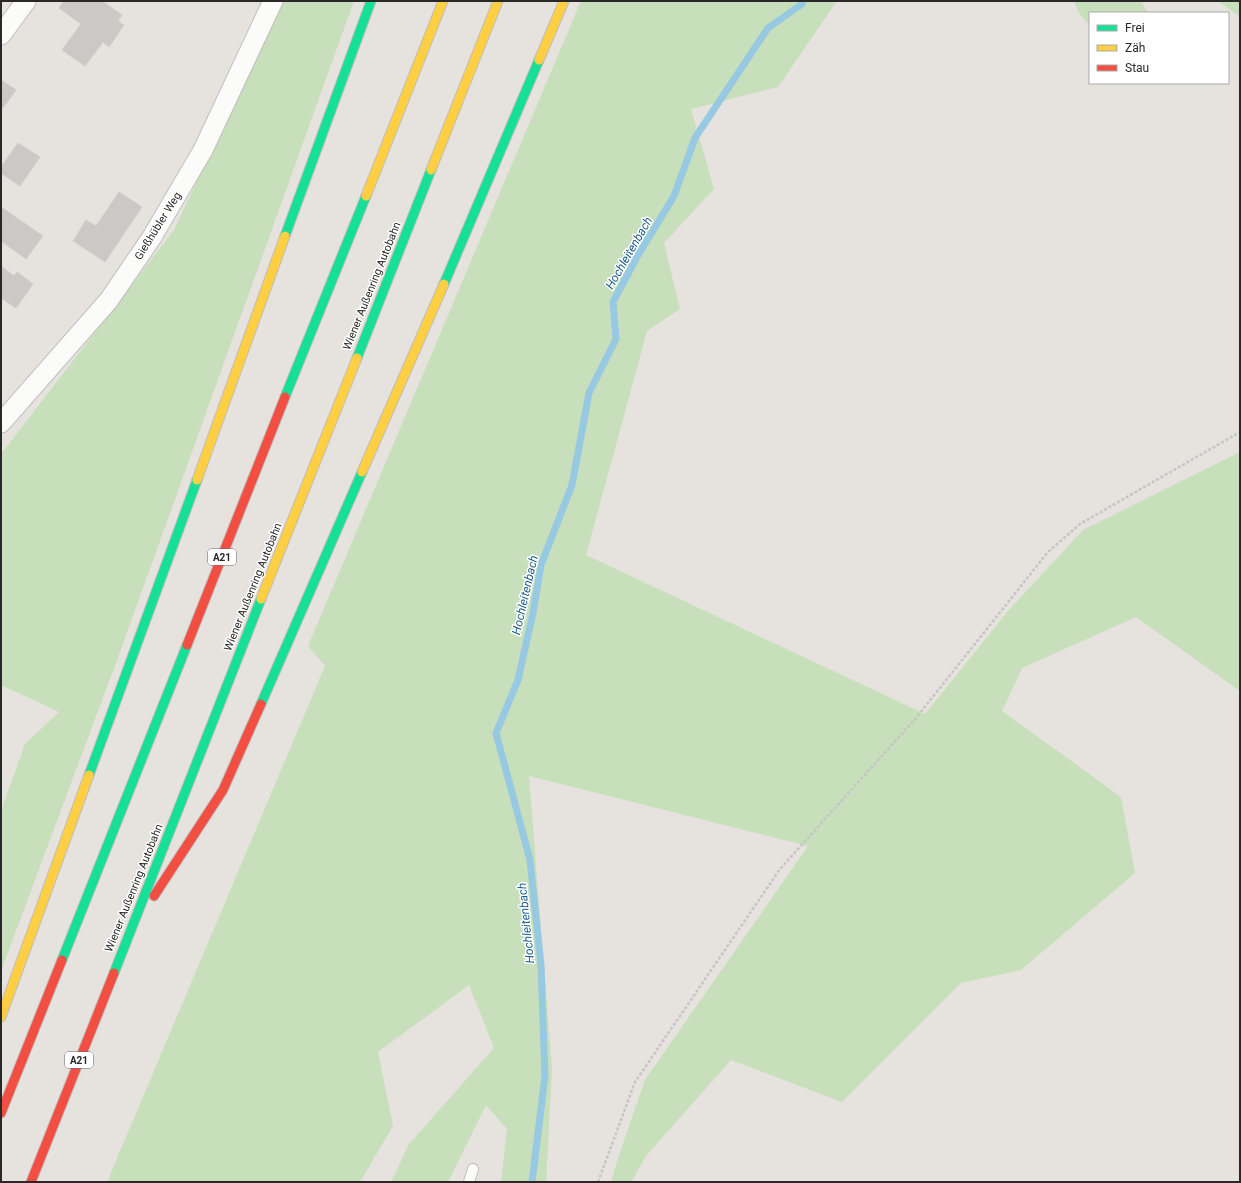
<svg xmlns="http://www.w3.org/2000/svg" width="1241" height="1183" font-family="Roboto,sans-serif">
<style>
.green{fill:#c7dfba}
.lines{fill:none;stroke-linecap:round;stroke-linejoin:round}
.stream{stroke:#98c9e2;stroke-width:7}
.building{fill:#cbc9c5;stroke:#d1cfca}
.lane-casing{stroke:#c0bfbf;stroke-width:12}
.street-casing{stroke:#c0bfbf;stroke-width:21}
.fast-casing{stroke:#bfbdbc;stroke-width:11}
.slow-casing{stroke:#bfbdbc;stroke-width:11}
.jam-casing{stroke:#bfbdbc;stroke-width:11}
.path{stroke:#c6c5c5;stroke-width:2.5;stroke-dasharray:3 2;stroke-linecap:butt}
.lane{stroke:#fbfbfa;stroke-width:10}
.street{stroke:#fbfbfa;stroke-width:19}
.fast{stroke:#16e098;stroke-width:9}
.slow{stroke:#ffcf43;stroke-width:9}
.jam{stroke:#f24e42;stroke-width:9}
.labels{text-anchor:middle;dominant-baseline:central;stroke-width:3;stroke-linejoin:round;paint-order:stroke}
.shield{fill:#fff;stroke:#686868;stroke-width:1}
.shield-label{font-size:10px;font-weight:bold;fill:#282828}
.street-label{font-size:11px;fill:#282828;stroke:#fff}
.water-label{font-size:12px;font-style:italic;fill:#195c8c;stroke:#fff}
</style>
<rect width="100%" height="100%" fill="#e6e3de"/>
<!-- green -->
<g class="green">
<polygon points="281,1 354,1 119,655 1,971 1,811 25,744 59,712 1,685 1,454 174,230"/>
<polygon points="581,1 837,1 778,87 691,109 714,189 664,243 680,309 647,331 586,555 925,714 1009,610 1083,530 1240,452 1240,691 1136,617 1022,668 1002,711 1121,797 1135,873 1021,970 961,983 842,1102 731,1060 646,1156 631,1182 611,1182 618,1158 645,1080 808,846 529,776 552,1069 546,1182 501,1182 507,1129 486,1105 448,1182 391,1182 409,1144 494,1048 469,985 378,1052 393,1126 360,1182 107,1182 325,666 308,646"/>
<polygon points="1074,1 1141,1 1148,13 1090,13 1090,26 1079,13"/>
<polygon points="1218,1 1240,1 1240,17"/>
</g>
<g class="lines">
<!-- stream -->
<polyline class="stream" points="532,1182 545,1076 541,965 530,860 496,733 518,680 533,613 541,565 572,485 589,393 616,339 613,302 637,257 674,196 695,138 768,28 802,4 803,1"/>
</g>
<!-- building -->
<g class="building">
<polygon points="64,1 102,1 122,15 118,21 124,25 109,47 103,42 85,66 62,50 81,24 59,8"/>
<polygon points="1,80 16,90 3,108 1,107"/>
<polygon points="18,143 40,157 20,186 1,173 1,167"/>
<polygon points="119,192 142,207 105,262 73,241 86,220 96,226"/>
<polygon points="1,207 43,236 26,259 1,241"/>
<polygon points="1,266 14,276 17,272 33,284 16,308 1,298"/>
</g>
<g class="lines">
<defs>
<polyline id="lane" points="469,1182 473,1169"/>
<g id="street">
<polyline points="1,35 26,1"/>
<polyline points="1,423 109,300 152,237 203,150 273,1"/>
</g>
<g id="fast">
<polyline points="285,236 371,1"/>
<polyline points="444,284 539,60"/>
<polyline points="357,358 431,170"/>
<polyline points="285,397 366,196"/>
<polyline points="261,704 362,472"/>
<polyline points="89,775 197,480"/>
<polyline points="62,960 187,645"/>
<polyline points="114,973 261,599"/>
</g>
<g id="slow">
<polyline points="539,60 564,1"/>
<polyline points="431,170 498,1"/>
<polyline points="366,196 443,1"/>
<polyline points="362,472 444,284"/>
<polyline points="197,480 285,236"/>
<polyline points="261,599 357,358"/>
<polyline points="1,1017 89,775"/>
</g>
<g id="jam">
<polyline points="187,645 285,397"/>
<polyline points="154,896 223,790 261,704"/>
<polyline points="1,1113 62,960"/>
<polyline points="31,1182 114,973"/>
</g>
</defs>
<!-- lane casing -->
<use href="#lane" class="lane-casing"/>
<!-- street casing -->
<use href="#street" class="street-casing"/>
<!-- fast casing -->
<use href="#fast" class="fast-casing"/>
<!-- slow casing -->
<use href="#slow" class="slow-casing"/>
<!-- jam casing -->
<use href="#jam" class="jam-casing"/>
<!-- path -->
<polyline class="path" points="598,1182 635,1082 780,869 916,718 1048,552 1080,524 1240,432"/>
<!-- lane -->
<use href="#lane" class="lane"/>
<!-- street -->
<use href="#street" class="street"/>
<!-- fast -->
<use href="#fast" class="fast"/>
<!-- slow -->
<use href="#slow" class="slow"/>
<!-- jam -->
<use href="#jam" class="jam"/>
</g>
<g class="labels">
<!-- shield labels -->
<g class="shield">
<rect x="208" y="549" width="28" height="16" rx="3"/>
<rect x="65" y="1052" width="28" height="16" rx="3"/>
</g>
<g class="shield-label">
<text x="222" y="557">A21</text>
<text x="79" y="1060">A21</text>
</g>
<!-- street labels -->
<g class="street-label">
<text transform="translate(158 226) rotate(-58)">Gießhübler Weg</text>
<text transform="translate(372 286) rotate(-68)">Wiener Außenring Autobahn</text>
<text transform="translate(253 587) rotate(-68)">Wiener Außenring Autobahn</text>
<text transform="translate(134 888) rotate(-68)">Wiener Außenring Autobahn</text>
</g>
<!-- water labels -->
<g class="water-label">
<text transform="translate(629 253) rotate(-60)">Hochleitenbach</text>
<text transform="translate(525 595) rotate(-77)">Hochleitenbach</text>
<text transform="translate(526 923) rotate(-96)">Hochleitenbach</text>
</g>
</g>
<!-- border -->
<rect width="1241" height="1183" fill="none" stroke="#282828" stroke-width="4"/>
<!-- legend -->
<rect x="1089" y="12" width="140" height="72" fill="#ffffff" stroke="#a9a9a9"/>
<rect x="1097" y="25" width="20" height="6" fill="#16e098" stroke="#a9a9a9"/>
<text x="1125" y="32" font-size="12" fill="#282828">Frei</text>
<rect x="1097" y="45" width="20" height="6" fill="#ffcf43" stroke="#a9a9a9"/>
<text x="1125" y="52" font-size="12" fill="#282828">Zäh</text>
<rect x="1097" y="65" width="20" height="6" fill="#f24e42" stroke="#a9a9a9"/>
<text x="1125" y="72" font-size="12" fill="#282828">Stau</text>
</svg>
